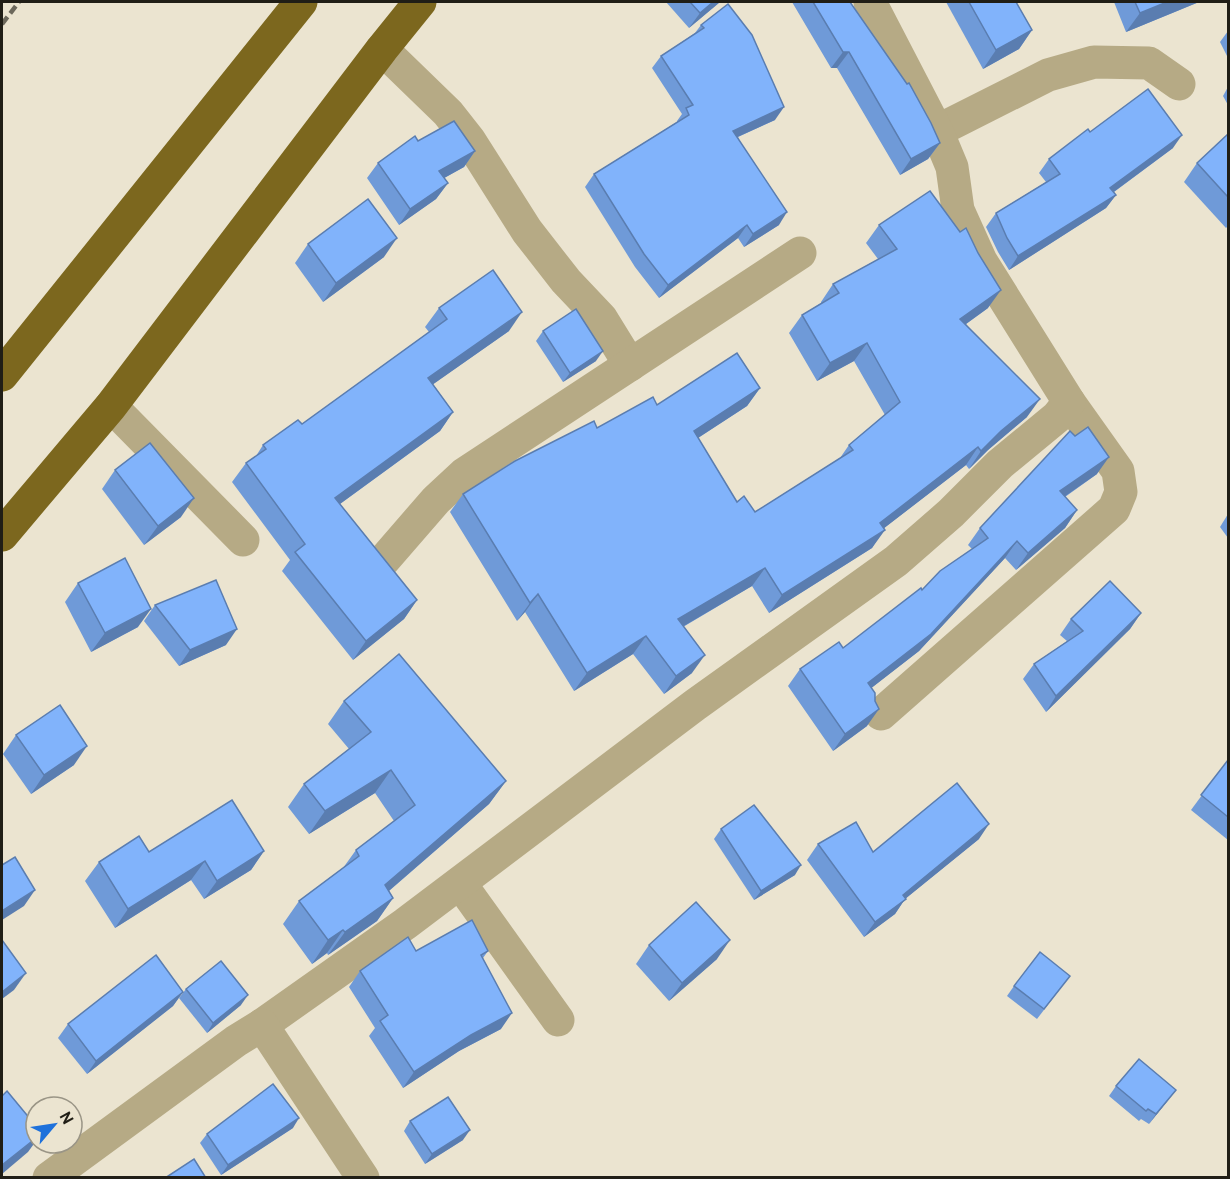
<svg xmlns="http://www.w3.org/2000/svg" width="1230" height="1179" font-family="Overpass,sans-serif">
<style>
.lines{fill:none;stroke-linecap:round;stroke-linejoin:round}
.minor{stroke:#b6aa85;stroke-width:33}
.highway{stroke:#7c671e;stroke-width:33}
.rail{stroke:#6c685b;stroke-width:4.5;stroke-dasharray:9 4.5;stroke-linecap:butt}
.wall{fill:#6f9ad8}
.shaded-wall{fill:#5a7db0}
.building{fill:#81b3fb;stroke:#5a7db0;stroke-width:1.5}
</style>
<rect width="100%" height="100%" fill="#ebe4d0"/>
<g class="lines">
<!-- minor -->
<g class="minor">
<polyline points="382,49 448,113 470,141 527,231 566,281 601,318 630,365"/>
<polyline points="937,131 1048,75 1094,62 1149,63 1179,84"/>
<polyline points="111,406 243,540"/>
<polyline points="384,560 436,500 464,474 800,253"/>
<polyline points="881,714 1114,509 1121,492 1118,471 1069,402"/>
<polyline points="460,883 558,1020"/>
<polyline points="262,1025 405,924 695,705 896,561 951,513 1000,464 1057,417 1069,402 981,261 958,210 952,167 937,131 870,2"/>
<polyline points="49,1178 236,1041 262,1025 363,1178"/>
</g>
<!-- highway -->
<g class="highway">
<polyline points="2,375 301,2"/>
<polyline points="2,535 111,406 382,49 420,2"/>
</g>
<!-- rail -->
<polyline class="rail" points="2,24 19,2"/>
</g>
<!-- wall -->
<g class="wall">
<polygon points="666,2 720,2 689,28"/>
<polygon points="792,2 850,2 940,143 928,159 900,175 837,68 831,68"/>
<polygon points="946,2 1016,2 1032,30 1019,49 983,69"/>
<polygon points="1114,2 1199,2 1126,32"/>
<polygon points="701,25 775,120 738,137 779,225 744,247 738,238 659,298 635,267 585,187 594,174 677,122 677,121 682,114 652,68 661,56 695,33"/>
<polygon points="1228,31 1228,58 1220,42"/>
<polygon points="1228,87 1228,105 1223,96"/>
<polygon points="1090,132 1173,148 1114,192 1116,195 1106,208 1009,270 998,252 986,227 996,213 1046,182 1039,173 1049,159"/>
<polygon points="1228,134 1228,226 1226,228 1184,182 1197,163"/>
<polygon points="418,141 475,151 464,167 444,178 448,183 436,199 399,225 367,178 378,163"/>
<polygon points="879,225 988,308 966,324 1027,417 988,450 969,469 966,465 884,528 872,548 769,613 752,586 683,627 692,673 664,694 633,654 574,691 525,612 517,621 450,512 463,494 597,428 657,405 760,388 747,406 698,438 737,502 755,512 840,458 849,445 885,415 854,361 817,381 789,333 802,315 821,303 821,302 833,284 878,259 866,243"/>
<polygon points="308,244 384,257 323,302 295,263"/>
<polygon points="439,308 509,331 433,384 453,412 440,431 340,504 417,600 404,619 353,660 282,571 290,560 232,482 246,463 256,456 263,445 302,424 429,332 425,327"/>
<polygon points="543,331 596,361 563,382 536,341"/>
<polygon points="1075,436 1097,474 1065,497 1077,510 1065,528 1016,570 1005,558 919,651 871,688 867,726 833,751 788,686 800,669 843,648 922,590 972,549 968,545 980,528"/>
<polygon points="115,470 181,517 144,545 102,489"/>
<polygon points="1228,514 1228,538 1220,527"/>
<polygon points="78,583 138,627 91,652 65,602"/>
<polygon points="155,605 226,645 179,666 144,621"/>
<polygon points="1141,613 1130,629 1046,712 1023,679 1034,664 1067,641 1060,635 1071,619"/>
<polygon points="344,701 506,781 489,804 389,891 393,898 377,921 328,955 327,953 312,964 283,924 299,901 343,868 356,850 394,821 375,793 309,834 288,807 304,784 349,749 328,724"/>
<polygon points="16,735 74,765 31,794 3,754"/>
<polygon points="1228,760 1228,840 1191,810"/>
<polygon points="721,829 795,875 754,900 714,839"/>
<polygon points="979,839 905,899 895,914 864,937 807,860 818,844 873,852"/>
<polygon points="264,851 251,870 204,899 191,880 115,928 85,881 99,862 149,852"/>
<polygon points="649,945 717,959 669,1001 636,964"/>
<polygon points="416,951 488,951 483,958 501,1029 459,1051 403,1088 369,1036 375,1028 349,987 360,971"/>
<polygon points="1070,976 1037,1019 1007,996 1014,986"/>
<polygon points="186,989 241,1005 207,1033 179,998"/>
<polygon points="183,992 173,1006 87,1074 58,1038 68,1024"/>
<polygon points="1116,1086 1169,1099 1149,1124 1141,1119 1139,1121 1109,1096"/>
<polygon points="410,1121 463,1140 425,1164 404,1131"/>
<polygon points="293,1128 221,1175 200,1143 207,1134"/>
</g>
<!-- shaded-wall -->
<g class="shaded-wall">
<polygon points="713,2 720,2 689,28 700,13"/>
<polygon points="1167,2 1199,2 1126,32 1140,13"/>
<polygon points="1032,30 1019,49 983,69 996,50"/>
<polygon points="843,52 849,52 837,68 831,68"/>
<polygon points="784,107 775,120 724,143 733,131"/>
<polygon points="1182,135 1173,148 1100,202 1110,188"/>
<polygon points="940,143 928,159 900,175 911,159"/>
<polygon points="475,151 464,167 428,187 439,171"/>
<polygon points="448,183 436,199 399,225 410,209"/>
<polygon points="1116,195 1106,208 1009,270 1018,256"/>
<polygon points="787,212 779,225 744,247 753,234"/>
<polygon points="747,225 738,238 659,298 668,285"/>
<polygon points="397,238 384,257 323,302 336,283"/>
<polygon points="1001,290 988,308 948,337 960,319"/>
<polygon points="522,312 509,331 415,397 428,378"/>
<polygon points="867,343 854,361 817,381 830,363"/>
<polygon points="603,351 596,361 563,382 570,373"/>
<polygon points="760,388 747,406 681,449 694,431"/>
<polygon points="1040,399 1027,417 988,450 969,469 981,451 1001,431"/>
<polygon points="453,412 440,431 322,517 335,498"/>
<polygon points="978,447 966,465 870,539 885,530 872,548 769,613 782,595 880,523"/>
<polygon points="1109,457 1097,474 1048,508 1060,491"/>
<polygon points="194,498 181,517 144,545 158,526"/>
<polygon points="1077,510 1065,528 1016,570 1028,553"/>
<polygon points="1017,541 1005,558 919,651 856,700 868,683"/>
<polygon points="765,568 752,586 665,637 678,619"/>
<polygon points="538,594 525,612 517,621 530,603"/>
<polygon points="417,600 404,619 353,660 366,641"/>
<polygon points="151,609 138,627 91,652 105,633"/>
<polygon points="1141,613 1130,629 1046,712 1056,696"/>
<polygon points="237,629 226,645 179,666 190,650"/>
<polygon points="646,636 633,654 574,691 587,673"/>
<polygon points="705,655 692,673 664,694 676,676"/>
<polygon points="879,709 867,726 833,751 845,734"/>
<polygon points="87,746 74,765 31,794 44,775"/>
<polygon points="391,770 375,793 309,834 325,811"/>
<polygon points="506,781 489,804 369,908 385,885"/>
<polygon points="989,824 979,839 905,899 895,914 864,937 875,922 903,895"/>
<polygon points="264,851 251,870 204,899 217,881"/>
<polygon points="205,861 191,880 115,928 128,909"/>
<polygon points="801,865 795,875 754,900 761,891"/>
<polygon points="35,890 24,906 2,920 2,911"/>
<polygon points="393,898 377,921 328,955 345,932"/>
<polygon points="343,930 327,953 312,964 328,940"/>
<polygon points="730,940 717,959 669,1001 682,983"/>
<polygon points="26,973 14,990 2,999 2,992"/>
<polygon points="183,992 173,1006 87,1074 96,1061"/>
<polygon points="248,995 241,1005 207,1033 213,1023"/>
<polygon points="512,1013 501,1029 459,1051 403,1088 414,1072 471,1035"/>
<polygon points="1176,1090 1169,1099 1149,1124 1156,1114"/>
<polygon points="299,1118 293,1128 221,1175 228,1165"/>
<polygon points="470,1130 463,1140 425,1164 432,1154"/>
<polygon points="36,1138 36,1141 28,1152 2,1174 2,1165"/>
</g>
<!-- building -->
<g class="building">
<polygon points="690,2 713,2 700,13"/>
<polygon points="813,2 850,2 907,84 909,83 931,123 940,143 911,159 849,52 843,52"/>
<polygon points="969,2 1016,2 1032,30 996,50"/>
<polygon points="1135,2 1167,2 1140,13"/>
<polygon points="728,4 752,35 784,107 733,131 787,212 753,234 747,225 668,285 644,254 594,174 689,115 686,108 693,105 661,56 704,28 701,25"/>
<polygon points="1148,89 1182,135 1110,188 1116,195 1018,256 1007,238 996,213 1060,174 1049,159 1088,129 1090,132"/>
<polygon points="454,121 475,151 439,171 448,183 410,209 378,163 415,136 418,141"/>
<polygon points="1228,134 1228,197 1197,163"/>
<polygon points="930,191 960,232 966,228 978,253 1001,290 960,319 1040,399 1001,431 981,451 978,447 880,523 885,530 782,595 765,568 678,619 705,655 676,676 646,636 587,673 538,594 530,603 463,494 515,461 594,421 597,428 653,397 657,405 737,353 760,388 694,431 737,502 744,496 755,512 853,450 849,445 900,402 867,343 830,363 802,315 839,293 833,284 897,249 879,225"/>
<polygon points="368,199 397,238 336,283 308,244"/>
<polygon points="493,270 522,312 428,378 453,412 335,498 417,600 366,641 295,552 305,544 246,463 266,449 263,445 298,420 302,424 447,319 439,308"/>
<polygon points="576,309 603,351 570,373 543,331"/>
<polygon points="1088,427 1109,457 1060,491 1077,510 1028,553 1017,541 931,634 868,683 875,693 875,701 879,709 845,734 800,669 839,642 843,648 921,588 922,590 940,571 988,538 980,528 1070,431 1075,436"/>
<polygon points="150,443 194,498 158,526 115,470"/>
<polygon points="125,558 151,609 105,633 78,583"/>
<polygon points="216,580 237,629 190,650 155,605"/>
<polygon points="1110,581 1141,613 1056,696 1034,664 1083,631 1071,619"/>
<polygon points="399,654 506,781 385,885 393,898 345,932 343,930 328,940 299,901 359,856 356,850 415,805 391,770 325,811 304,784 371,732 344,701"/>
<polygon points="60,705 87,746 44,775 16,735"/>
<polygon points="1228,760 1228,817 1201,795"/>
<polygon points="957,783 989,824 903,895 906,899 875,922 818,844 856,822 873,852"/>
<polygon points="232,800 264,851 217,881 205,861 128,909 99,862 139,836 149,852"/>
<polygon points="754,805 801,865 761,891 721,829"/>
<polygon points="15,857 35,890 2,911 2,865"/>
<polygon points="696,902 730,940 682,983 649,945"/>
<polygon points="472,920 488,951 481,955 512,1013 471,1035 414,1072 380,1021 388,1015 360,971 408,937 416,951"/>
<polygon points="2,940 26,973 2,992"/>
<polygon points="1040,952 1070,976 1044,1009 1014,986"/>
<polygon points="156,955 183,992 96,1061 68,1024"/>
<polygon points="221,961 248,995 213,1023 186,989"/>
<polygon points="1139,1059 1176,1090 1156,1114 1148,1109 1146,1111 1116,1086"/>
<polygon points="273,1084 299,1118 228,1165 207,1134"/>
<polygon points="7,1091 36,1126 36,1138 2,1165 2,1096"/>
<polygon points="448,1097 470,1130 432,1154 410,1121"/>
<polygon points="194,1159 206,1178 165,1178"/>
</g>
<!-- border -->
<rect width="1230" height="1179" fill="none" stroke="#201e16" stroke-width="6"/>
<!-- north arrow -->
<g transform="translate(54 1125) rotate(61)"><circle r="28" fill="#ebe4d0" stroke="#9a9586" stroke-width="1.5"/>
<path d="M0-4.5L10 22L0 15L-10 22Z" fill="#1e71db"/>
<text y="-9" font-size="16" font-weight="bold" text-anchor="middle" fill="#201e16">N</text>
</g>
</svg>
